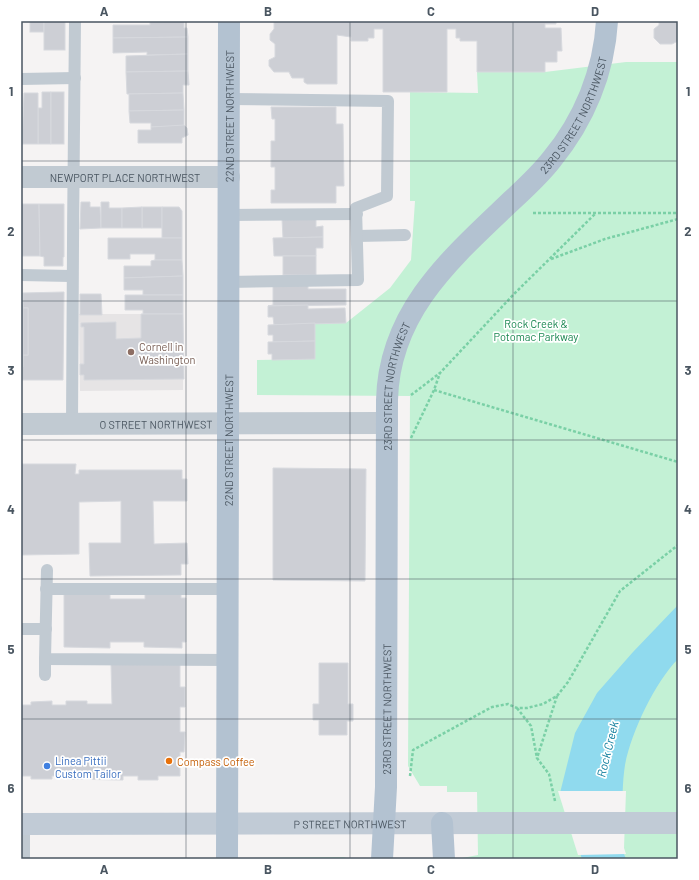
<svg xmlns="http://www.w3.org/2000/svg" width="699" height="880" font-family="Barlow,sans-serif">
<style>
.education{fill:#e6e4e5}
.green{fill:#c3f1d5}
.water{fill:#90daee}
.pier{fill:#f5f3f3}
.building{fill:#cdcfd5;stroke:#d7d9de}
.lines{fill:none;stroke-linecap:round;stroke-linejoin:round}
.path{stroke:#7ad0a6;stroke-width:2.5;stroke-dasharray:3 2;stroke-linecap:butt}
.lane{stroke:#c1cad2;stroke-width:12}
.street{stroke:#c1cad2;stroke-width:22}
.secondary{stroke:#c1cbd6;stroke-width:22}
.primary{stroke:#b3c2d1;stroke-width:22}
.secondary-bridge{stroke:#c1cbd6;stroke-width:22}
.grid{fill:none;stroke:#4a5661;stroke-width:1;stroke-opacity:0.55}
.education-dot{fill:#8d6e63;stroke:#fff;stroke-width:1.5}
.food-dot{fill:#e8710a;stroke:#fff;stroke-width:1.5}
.shop-dot{fill:#3f7fe0;stroke:#fff;stroke-width:1.5}
.labels{text-anchor:middle;dominant-baseline:central;stroke-width:3.5;stroke-linejoin:round;paint-order:stroke}
.street-label{font-size:11px;fill:#4a5661;stroke:#fff}
.park-label{font-size:11px;fill:#17864f;stroke:#fff}
.education-label{font-size:11px;fill:#785e54;stroke:#fff;text-anchor:start}
.shop-label{font-size:11px;fill:#366cbe;stroke:#fff;text-anchor:start}
.food-label{font-size:11px;fill:#c56008;stroke:#fff;text-anchor:start}
.water-label{font-size:12px;font-style:italic;fill:#0c7c9b;stroke:#fff}
.neatline{fill:none;stroke:#4a5661;stroke-width:1.5}
.grid-label{font-size:13px;text-anchor:middle;font-weight:bold;fill:#4a5661}
</style>
<rect width="100%" height="100%" fill="#f5f3f3"/>
<!-- education -->
<polygon class="education" points="79,314 183,314 183,390 80,391"/>
<!-- green -->
<g class="green">
<polygon points="626,62 678,62 678,859 457,859 478,855 477,792 447,792 447,786 420,786 408,766 410,396 257,395 257,360 315,359 315,323 346,323 390,288 411,260 415,201 410,201 410,92 478,93 477,72 545,72"/>
<polygon points="344,857 349,859 254,859 254,858"/>
</g>
<!-- water -->
<path class="water" d="M678 605V659C655 682 631 733 625 765 621 790 623 823 622 849L626 859H582L560 793 575 733 597 693 633 652Z"/>
<!-- pier -->
<polygon class="pier" points="558,791 626,791 624,848 626,854 578,855"/>
<!-- building -->
<g class="building">
<rect x="30" y="21" width="14" height="11"/>
<rect x="44" y="21" width="21" height="29"/>
<polygon points="184,21 184,28 187,28 188,37 113,38 113,25 150,25 150,22"/>
<polygon points="274,21 556,21 556,24 545,24 545,28 561,28 562,51 557,51 557,62 545,62 545,72 477,72 477,41 460,41 460,38 456,38 456,29 447,29 447,92 383,92 383,29 374,29 374,38 368,38 368,41 351,41 351,37 337,35 337,84 307,84 304,82 304,78 292,78 289,72 274,72 269,66 269,60 275,57 275,44 270,40 270,34 274,29"/>
<polygon points="659,21 678,21 678,41 672,44 660,44 654,38 654,29 659,25"/>
<polygon points="188,37 188,54 147,55 147,52 113,53 113,38"/>
<polygon points="188,54 188,71 126,72 126,56"/>
<polygon points="188,71 189,85 183,85 183,93 127,94 126,72"/>
<polygon points="42,92 51,92 51,144 38,144 38,108 42,108"/>
<rect x="51" y="92" width="13" height="52"/>
<polygon points="24,93 38,93 38,144 22,144"/>
<polygon points="183,93 184,110 129,111 129,94"/>
<rect x="21" y="107" width="1" height="37"/>
<polygon points="271,107 336,107 336,124 343,124 344,186 336,186 336,203 271,203 271,190 275,190 275,167 271,167 271,141 275,141 275,119 272,119"/>
<polygon points="184,110 184,126 151,127 151,123 130,123 129,111"/>
<polygon points="184,125 187,128 188,135 182,138 182,143 138,143 138,130 151,130 151,127"/>
<polygon points="81,202 90,202 90,207 100,207 101,228 80,229"/>
<polygon points="101,202 109,202 109,208 122,208 122,228 101,228"/>
<polygon points="21,204 39,204 40,256 21,256"/>
<polygon points="39,204 64,204 64,257 63,257 63,266 44,266 44,257 40,256"/>
<rect x="142" y="207" width="20" height="21"/>
<polygon points="142,207 142,228 122,228 122,208"/>
<polygon points="162,207 179,207 182,211 182,238 162,238"/>
<polygon points="282,219 316,219 316,227 323,226 323,237 283,238"/>
<polygon points="323,237 323,248 316,248 316,256 274,256 273,238"/>
<polygon points="108,238 182,238 182,260 155,260 155,254 130,254 130,259 108,259"/>
<rect x="283" y="256" width="33" height="19"/>
<polygon points="155,260 182,260 183,276 124,278 124,266 151,266 151,261"/>
<polygon points="183,276 183,295 143,295 143,290 124,290 124,278"/>
<polygon points="308,285 308,289 346,289 346,305 268,306 273,305 273,286"/>
<polygon points="64,292 63,380 22,380 23,355 28,355 28,308 23,308 23,293"/>
<polygon points="80,294 101,294 102,315 80,315"/>
<polygon points="125,295 183,295 183,314 143,314 143,310 125,310"/>
<polygon points="21,305 23,305 23,367 21,368"/>
<polygon points="308,305 308,309 345,308 346,323 274,325 273,317 268,317 268,306"/>
<rect x="23" y="308" width="5" height="47"/>
<polygon points="141,314 183,314 184,379 84,380 84,375 80,375 80,364 84,364 84,327 81,327 81,323 116,322 116,339 141,338"/>
<polygon points="315,323 315,341 273,342 273,335 268,335 268,325"/>
<polygon points="315,341 315,359 272,360 272,354 268,354 268,342"/>
<polygon points="22,464 76,464 75,474 79,474 79,470 182,470 182,479 187,479 187,501 153,501 154,544 187,543 188,564 181,564 181,575 90,576 89,543 121,543 121,501 79,502 79,554 21,555"/>
<polygon points="273,468 366,469 365,581 273,580"/>
<polygon points="110,591 110,599 145,599 145,594 181,592 181,598 186,598 186,642 182,642 182,648 144,647 144,642 110,642 110,648 64,647 64,592"/>
<polygon points="319,663 348,663 348,704 353,704 353,721 347,721 347,735 319,735 319,720 313,720 313,704 319,704"/>
<polygon points="111,664 180,664 180,687 185,687 185,707 180,707 180,732 185,732 184,752 180,752 180,776 158,776 158,780 138,780 138,776 123,776 123,780 67,779 67,776 52,776 52,779 31,779 31,776 21,776 21,705 31,705 31,702 52,701 52,705 66,705 66,701 87,701 87,704 112,704"/>
</g>
<g class="lines">
<!-- path -->
<g class="path">
<polyline points="533,213 678,213"/>
<polyline points="551,259 605,239 678,219"/>
<polyline points="434,390 678,462"/>
<polyline points="411,395 440,373 514,294 596,213"/>
<polyline points="411,438 434,390 440,373"/>
<polyline points="517,708 531,726 537,758"/>
<polyline points="410,776 413,750 492,707 508,704 517,708 527,708 543,704 557,696 568,682 620,591 678,545"/>
<polyline points="555,801 549,774 537,758 557,696"/>
</g>
<!-- lane -->
<g class="lane">
<polyline points="21,79 75,78"/>
<polyline points="229,215 357,214"/>
<polyline points="357,236 405,235"/>
<polyline points="21,275 71,276"/>
<polyline points="228,282 358,280 356,208 387,196 388,101 229,99"/>
<path d="M72 424C72 290 74 155 75 21"/>
<polyline points="47,570 45,659 228,660"/>
<polyline points="46,589 228,589"/>
<polyline points="21,629 46,629"/>
<polyline points="45,675 45,659"/>
<polyline points="24,824 24,859"/>
</g>
<!-- street -->
<g class="street">
<path id="s1" d="M21 177H229"/>
<path id="s2" d="M21 424 387 423"/>
</g>
<!-- secondary -->
<path class="secondary" id="s3" d="M21 824 528 823"/>
<!-- primary -->
<g class="primary">
<polyline points="442,823 444,859"/>
<path id="s4" d="M227 859 229 21"/>
<path id="s5" d="M382 859 386 787 387 400C389 313 449 260 507 205 523 190 539 176 552 159 584 120 604 72 607 21"/>
</g>
<!-- secondary-bridge -->
<polyline class="secondary-bridge" points="528,823 678,823"/>
</g>
<!-- grid -->
<path class="grid" d="M186 21V859M350 21V859M513 21V859M21 161H678M21 301H678M21 440H678M21 579H678M21 719H678"/>
<!-- markers -->
<circle class="education-dot" cx="131" cy="352" r="4"/>
<circle class="food-dot" cx="169" cy="761" r="4"/>
<circle class="shop-dot" cx="47" cy="766" r="4"/>
<g class="labels">
<!-- street labels -->
<g class="street-label">
<text stroke="none"><textPath href="#s5" startOffset="809">23RD STREET NORTHWEST</textPath></text>
<text stroke="none"><textPath href="#s4" startOffset="743">22ND STREET NORTHWEST</textPath></text>
<text stroke="none"><textPath href="#s1" startOffset="104">NEWPORT PLACE NORTHWEST</textPath></text>
<text stroke="none"><textPath href="#s5" startOffset="474">23RD STREET NORTHWEST</textPath></text>
<text stroke="none"><textPath href="#s2" startOffset="135">O STREET NORTHWEST</textPath></text>
<text stroke="none"><textPath href="#s4" startOffset="419">22ND STREET NORTHWEST</textPath></text>
<text stroke="none"><textPath href="#s5" startOffset="150">23RD STREET NORTHWEST</textPath></text>
<text stroke="none"><textPath href="#s3" startOffset="329">P STREET NORTHWEST</textPath></text>
</g>
<!-- park labels -->
<g class="park-label">
<text x="536" y="323">Rock Creek &amp;<tspan x="536" dy="13">Potomac Parkway</tspan></text>
</g>
<!-- education labels -->
<g class="education-label">
<text x="139" y="346">Cornell in<tspan x="139" dy="13">Washington</tspan></text>
</g>
<!-- shop labels -->
<g class="shop-label">
<text x="55" y="760">Linea Pittii<tspan x="55" dy="13">Custom Tailor</tspan></text>
</g>
<!-- food labels -->
<g class="food-label">
<text x="177" y="761">Compass Coffee</text>
</g>
<!-- water labels -->
<g class="water-label">
<text transform="translate(607 749) rotate(-76)">Rock Creek</text>
</g>
</g>
<!-- border -->
<rect width="699" height="880" fill="none" stroke="#ffffff" stroke-width="44"/>
<rect x="22" y="22" width="655" height="836" class="neatline"/>
<g class="grid-label">
<text x="104" y="16">A</text>
<text x="268" y="16">B</text>
<text x="431" y="16">C</text>
<text x="595" y="16">D</text>
<text x="11" y="96">1</text>
<text x="688" y="96">1</text>
<text x="11" y="236">2</text>
<text x="688" y="236">2</text>
<text x="11" y="375">3</text>
<text x="688" y="375">3</text>
<text x="11" y="514">4</text>
<text x="688" y="514">4</text>
<text x="11" y="654">5</text>
<text x="688" y="654">5</text>
<text x="11" y="793">6</text>
<text x="688" y="793">6</text>
<text x="104" y="874">A</text>
<text x="268" y="874">B</text>
<text x="431" y="874">C</text>
<text x="595" y="874">D</text>
</g>
</svg>
